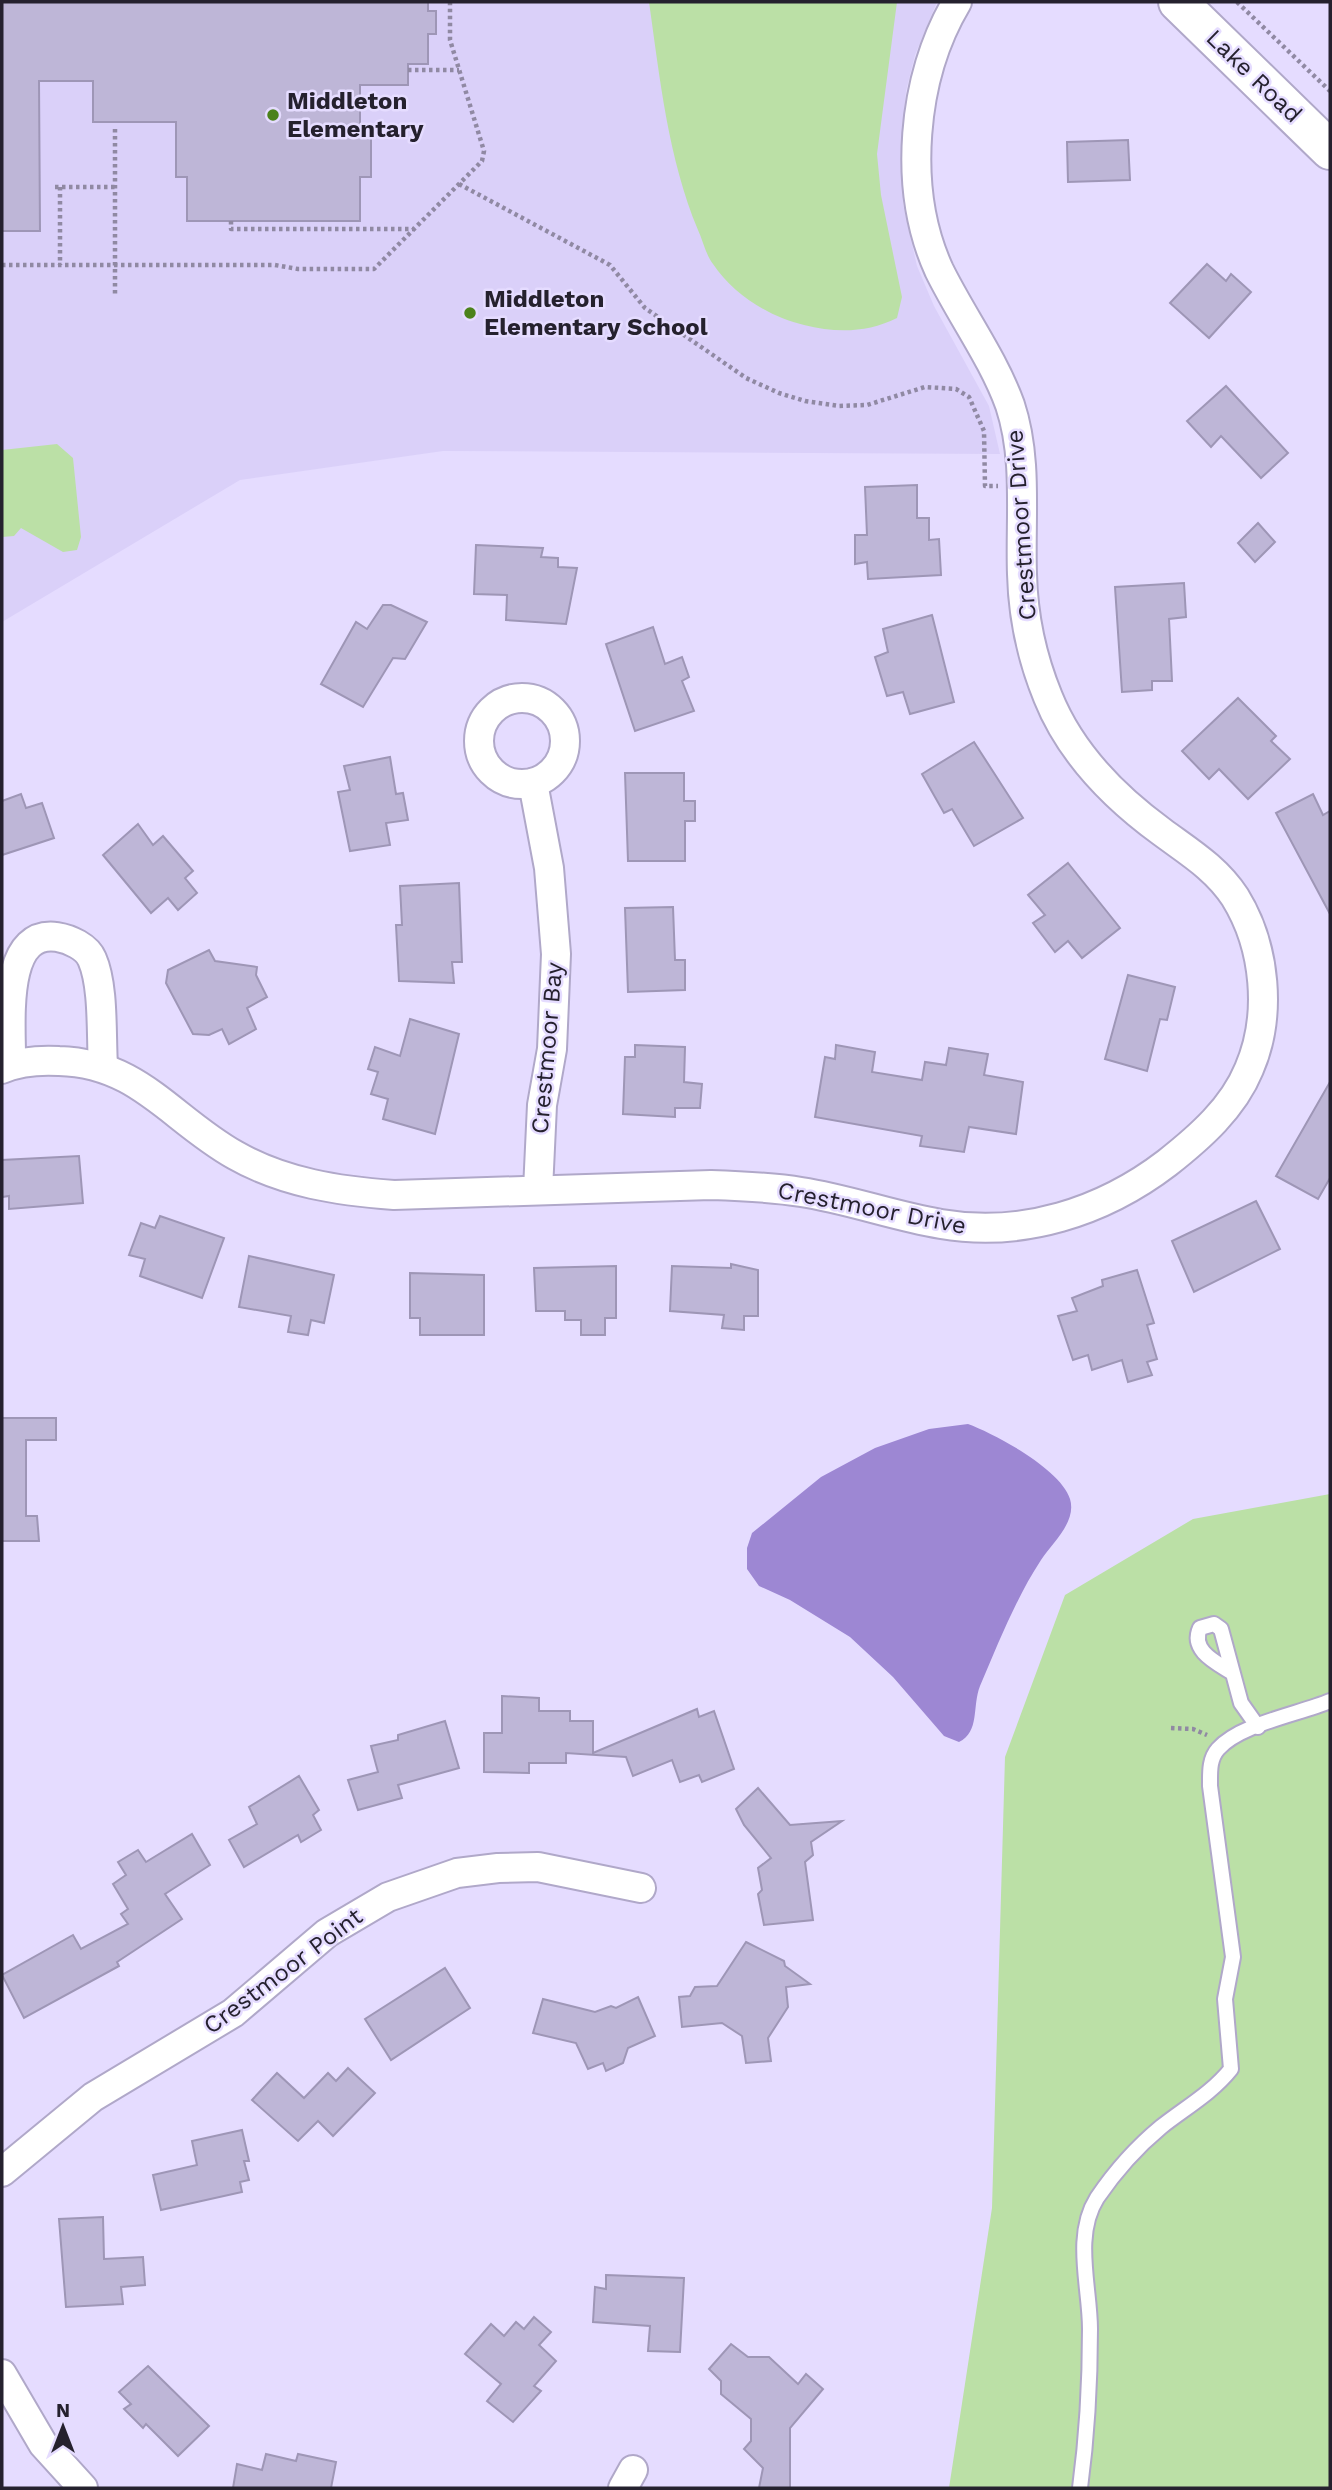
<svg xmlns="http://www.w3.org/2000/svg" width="1332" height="2490" font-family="'Work Sans',sans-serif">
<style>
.built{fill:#dad0f9}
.green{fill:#bbe0a6}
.water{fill:#9d87d3}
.building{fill:#beb6d7;stroke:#9e96b6;stroke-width:2}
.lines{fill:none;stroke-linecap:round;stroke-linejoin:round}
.lane-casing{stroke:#b0a8c9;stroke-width:18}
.street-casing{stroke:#b0a8c9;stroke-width:32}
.secondary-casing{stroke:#b0a8c9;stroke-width:42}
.path{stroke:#9089a3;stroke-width:4.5;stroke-dasharray:3.5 3.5;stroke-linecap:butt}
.lane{stroke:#fff;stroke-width:14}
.street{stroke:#fff;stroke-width:28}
.secondary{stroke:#fff;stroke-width:38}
.poi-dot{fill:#4b821b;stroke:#e5dcff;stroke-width:2.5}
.labels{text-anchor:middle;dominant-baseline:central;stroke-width:5;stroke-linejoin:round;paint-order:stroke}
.street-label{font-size:24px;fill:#25212e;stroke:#e5dcff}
.poi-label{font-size:24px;font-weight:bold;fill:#25212e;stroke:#e5dcff;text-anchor:start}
</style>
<rect width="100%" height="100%" fill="#e5dcff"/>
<!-- built -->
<polygon class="built" points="2,2 937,2 915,55 906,91 901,146 903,204 917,266 934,306 989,406 1000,454 443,451 240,480 2,622"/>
<!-- green -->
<g class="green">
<path d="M649 2H897L877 154 881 195 902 297 897 318C867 333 836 333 804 325 769 317 733 294 713 264 706 255 703 241 698 230 668 158 660 79 649 2Z"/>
<polygon points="57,444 73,458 81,537 77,550 63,552 21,528 14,536 2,537 2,450"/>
<polygon points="1330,1494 1330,2488 949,2488 992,2208 1005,1757 1065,1595 1193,1519"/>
</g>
<!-- water -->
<path class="water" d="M968 1424C995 1434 1061 1469 1070 1499 1077 1522 1052 1543 1041 1560 1016 1598 998 1644 980 1686 972 1706 980 1732 959 1742L944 1736 893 1677 850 1637 790 1600 759 1586 747 1569V1548L752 1533 821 1477 875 1448 929 1429Z"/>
<!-- building -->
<g class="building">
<polygon points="2,2 428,2 428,11 436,11 436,34 428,34 428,64 408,64 408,85 360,85 360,125 371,125 371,177 360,177 360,221 187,221 187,177 176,177 176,122 93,122 93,81 39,81 40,231 2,231"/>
<polygon points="1128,140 1130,180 1068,182 1067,142"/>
<polygon points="1207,264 1226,281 1231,274 1251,292 1209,338 1170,303"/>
<polygon points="1226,386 1288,453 1261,478 1221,436 1211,447 1187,421"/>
<polygon points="917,485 917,518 929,518 929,540 939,539 941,575 868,579 867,562 855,564 855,535 867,535 865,487"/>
<polygon points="1258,523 1275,542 1255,562 1238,543"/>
<polygon points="476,545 543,548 541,557 558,558 558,567 577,568 566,624 506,620 507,595 474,594"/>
<polygon points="1184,583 1186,617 1169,619 1172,681 1152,681 1152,690 1122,692 1115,587"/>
<polygon points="383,605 391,605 427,622 405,659 393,658 363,707 321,684 356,622 367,629"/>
<polygon points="932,615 954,702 910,714 903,692 887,696 875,657 888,652 883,629"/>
<polygon points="653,627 665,664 682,657 689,677 682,681 694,711 635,731 606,644"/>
<polygon points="1238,698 1276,736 1271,741 1290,759 1248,799 1219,769 1209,779 1182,751"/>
<polygon points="974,742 1023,818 974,846 952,809 944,813 922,774"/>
<polygon points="390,757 396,794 403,793 408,820 386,823 390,845 350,851 338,792 350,790 344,766"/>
<polygon points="625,773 684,773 684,801 695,801 695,821 685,821 685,861 628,861"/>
<polygon points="21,794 26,808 42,803 54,838 2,855 2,801"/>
<polygon points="1313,794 1323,815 1330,811 1330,914 1276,813"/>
<polygon points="138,824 153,845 163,836 193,871 185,878 197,893 178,910 168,898 151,913 103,855"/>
<polygon points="1068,863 1120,928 1082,958 1068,941 1055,952 1033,923 1045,915 1028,895"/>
<polygon points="459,883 462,962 452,962 454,983 399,981 396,925 402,925 400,886"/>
<polygon points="673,907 675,960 685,960 685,990 628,992 625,908"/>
<polygon points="209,950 215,961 257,967 256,975 267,997 247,1008 256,1029 229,1044 222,1029 209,1035 193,1034 166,983 168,970"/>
<polygon points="1128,975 1175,987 1167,1020 1160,1019 1147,1071 1105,1059"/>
<polygon points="410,1019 459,1034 435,1134 383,1119 388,1099 371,1094 378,1072 368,1069 375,1047 400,1056"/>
<polygon points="635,1045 685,1047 684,1082 702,1084 700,1108 675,1108 675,1117 623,1114 625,1057 635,1057"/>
<polygon points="836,1045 875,1052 872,1072 922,1080 925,1062 946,1065 949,1048 988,1054 984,1075 1023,1082 1016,1134 969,1127 964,1152 920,1146 922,1136 815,1117 825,1057 835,1059"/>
<polygon points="1330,1082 1330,1178 1318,1199 1276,1176"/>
<polygon points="79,1156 83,1203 9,1209 9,1196 2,1197 2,1160"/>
<polygon points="1256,1201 1280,1249 1194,1292 1172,1241"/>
<polygon points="160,1216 224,1238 202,1298 140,1276 145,1259 129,1255 141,1223 155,1228"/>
<polygon points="249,1256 334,1275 324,1323 311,1320 308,1335 288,1332 291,1316 239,1307"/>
<polygon points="731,1264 758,1270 758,1316 744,1316 744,1330 722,1328 724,1315 670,1311 672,1266 731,1268"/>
<polygon points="616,1266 616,1318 605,1318 605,1335 581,1335 581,1320 565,1320 565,1311 536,1311 534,1268"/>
<polygon points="1137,1270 1154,1323 1147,1325 1157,1359 1147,1362 1152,1375 1128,1382 1122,1360 1092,1370 1088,1355 1073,1360 1058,1316 1077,1311 1072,1298 1103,1286 1102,1280"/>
<polygon points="410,1273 484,1275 484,1335 420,1335 420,1318 410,1318"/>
<polygon points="2,1418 56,1418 56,1440 26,1440 26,1516 37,1516 39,1541 2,1541"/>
<polygon points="502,1696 539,1698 539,1711 570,1711 570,1721 593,1721 593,1753 697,1709 699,1717 714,1711 734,1769 702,1782 699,1775 680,1782 672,1760 633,1776 626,1757 566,1753 566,1763 529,1763 529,1773 484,1772 484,1733 502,1733"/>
<polygon points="445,1721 459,1768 398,1785 402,1798 358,1810 348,1780 378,1772 371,1746 398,1740 398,1735"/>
<polygon points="299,1776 319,1810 313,1815 321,1830 301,1842 298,1835 244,1867 229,1840 257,1824 249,1807"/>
<polygon points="758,1788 790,1825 842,1821 811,1842 813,1855 805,1862 813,1920 764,1925 758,1894 762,1890 758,1868 771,1858 744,1825 736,1809"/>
<polygon points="192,1834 210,1865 165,1894 182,1919 117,1962 119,1966 24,2018 2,1975 73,1935 81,1949 128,1924 121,1914 128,1909 113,1884 126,1875 118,1862 138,1850 146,1862"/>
<polygon points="746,1942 784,1961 785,1966 810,1984 786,1987 788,2007 768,2038 771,2061 746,2063 742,2036 722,2023 682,2027 679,1997 690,1996 695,1987 717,1986"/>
<polygon points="445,1968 470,2008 391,2060 365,2019"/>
<polygon points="638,1997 655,2036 628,2048 623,2063 606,2071 603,2063 588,2069 576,2043 533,2033 543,1999 595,2012 611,2006 616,2008"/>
<polygon points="348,2068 375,2093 333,2136 318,2121 298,2141 252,2100 277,2073 304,2098 328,2073 336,2081"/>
<polygon points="242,2130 249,2161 244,2161 249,2180 240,2182 242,2192 161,2210 153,2175 197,2165 192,2141"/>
<polygon points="103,2217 104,2259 143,2257 145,2285 121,2287 123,2304 66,2307 59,2219"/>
<polygon points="606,2275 684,2278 680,2352 648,2351 650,2326 593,2322 595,2287 606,2289"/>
<polygon points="534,2317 551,2332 539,2345 556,2361 534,2386 541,2391 513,2422 487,2401 501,2384 465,2354 491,2324 504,2336 516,2322 524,2329"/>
<polygon points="731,2344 748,2357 769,2357 798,2384 806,2374 823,2389 790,2428 790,2488 759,2488 763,2468 744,2449 751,2441 751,2419 721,2394 721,2381 709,2369"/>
<polygon points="148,2366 209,2426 178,2456 146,2424 143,2428 124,2409 131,2404 119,2392"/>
<polygon points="266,2454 296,2461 298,2454 336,2462 331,2488 233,2488 237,2464 262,2470"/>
</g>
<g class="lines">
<defs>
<g id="lane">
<path d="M1231 1672C1215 1662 1190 1650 1200 1628L1214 1624 1221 1629 1241 1703 1258 1727"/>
<path d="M1080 2488C1087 2436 1090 2382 1090 2329 1090 2287 1073 2236 1097 2198 1114 2173 1138 2146 1161 2127 1185 2108 1212 2093 1231 2069L1225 1999 1233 1957 1210 1786C1210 1773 1209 1759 1218 1749 1240 1724 1299 1714 1330 1701"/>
</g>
<g id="street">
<circle cx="522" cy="741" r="43"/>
<polyline points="533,783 549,868 556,954 552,1049 542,1105 538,1190"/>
<path d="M11 1065C12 1028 0 929 57 937 70 939 87 947 92 959 104 986 101 1035 103 1066"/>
<path d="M2 1069C20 1061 40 1060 59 1061 139 1063 171 1119 235 1155 284 1183 339 1191 394 1195L711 1185C741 1186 771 1187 801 1192 848 1199 893 1216 941 1224 1022 1238 1103 1212 1167 1163 1200 1137 1233 1108 1249 1069 1272 1016 1266 947 1235 897 1216 868 1189 852 1162 832 1114 797 1070 752 1048 697 1032 658 1023 616 1022 574 1020 519 1028 459 1010 405 993 358 961 315 939 270 902 189 912 77 957 2"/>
<polyline points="2,2172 93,2097 233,2013 327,1933 388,1897 457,1873 498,1868 538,1867 641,1888"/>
<polyline points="2,2374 43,2444 83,2488"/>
<polyline points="623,2488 633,2470"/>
</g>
<polyline id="secondary" points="1178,2 1330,150"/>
</defs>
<!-- lane casing -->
<use href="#lane" class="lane-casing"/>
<!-- street casing -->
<use href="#street" class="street-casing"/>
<!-- secondary casing -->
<use href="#secondary" class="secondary-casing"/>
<!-- path -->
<g class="path">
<polyline points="1237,2 1330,91"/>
<polyline points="408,70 459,70"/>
<polyline points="115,129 115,295"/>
<polyline points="459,184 610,265 645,308 746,378 779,393 805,401 839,406 867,405 925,387 956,389 969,397 984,431 985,486 998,486"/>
<polyline points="55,187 115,187"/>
<polyline points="60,187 60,265"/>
<polyline points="231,221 231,229 414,229"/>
<polyline points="2,265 275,265 298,269 374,269 482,161 484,151 450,40 450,2"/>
<polyline points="1171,1728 1193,1729 1207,1735"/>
</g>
<!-- lane -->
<use href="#lane" class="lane"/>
<!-- street -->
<use href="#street" class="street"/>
<!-- secondary -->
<use href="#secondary" class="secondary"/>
</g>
<!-- markers -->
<g class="poi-dot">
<circle cx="273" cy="115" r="7"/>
<circle cx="470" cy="313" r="7"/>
</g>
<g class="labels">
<!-- street labels -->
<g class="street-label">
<text transform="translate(1254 76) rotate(44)">Lake Road</text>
<text transform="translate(1021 525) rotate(-94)">Crestmoor Drive</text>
<text transform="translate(547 1048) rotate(-85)">Crestmoor Bay</text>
<text transform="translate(872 1208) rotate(11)">Crestmoor Drive</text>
<text transform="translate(283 1971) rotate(-37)">Crestmoor Point</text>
</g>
<!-- poi labels -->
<g class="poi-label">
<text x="287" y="101">Middleton<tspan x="287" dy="28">Elementary</tspan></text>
<text x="484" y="299">Middleton<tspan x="484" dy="28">Elementary School</tspan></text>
</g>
</g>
<!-- border -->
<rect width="1332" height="2490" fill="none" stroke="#25212e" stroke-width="7"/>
<!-- north arrow -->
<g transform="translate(63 2427)" stroke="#e5dcff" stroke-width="5" paint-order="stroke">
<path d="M0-5L12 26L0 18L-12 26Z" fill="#25212e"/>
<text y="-10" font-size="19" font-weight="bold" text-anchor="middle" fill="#25212e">N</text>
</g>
</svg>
